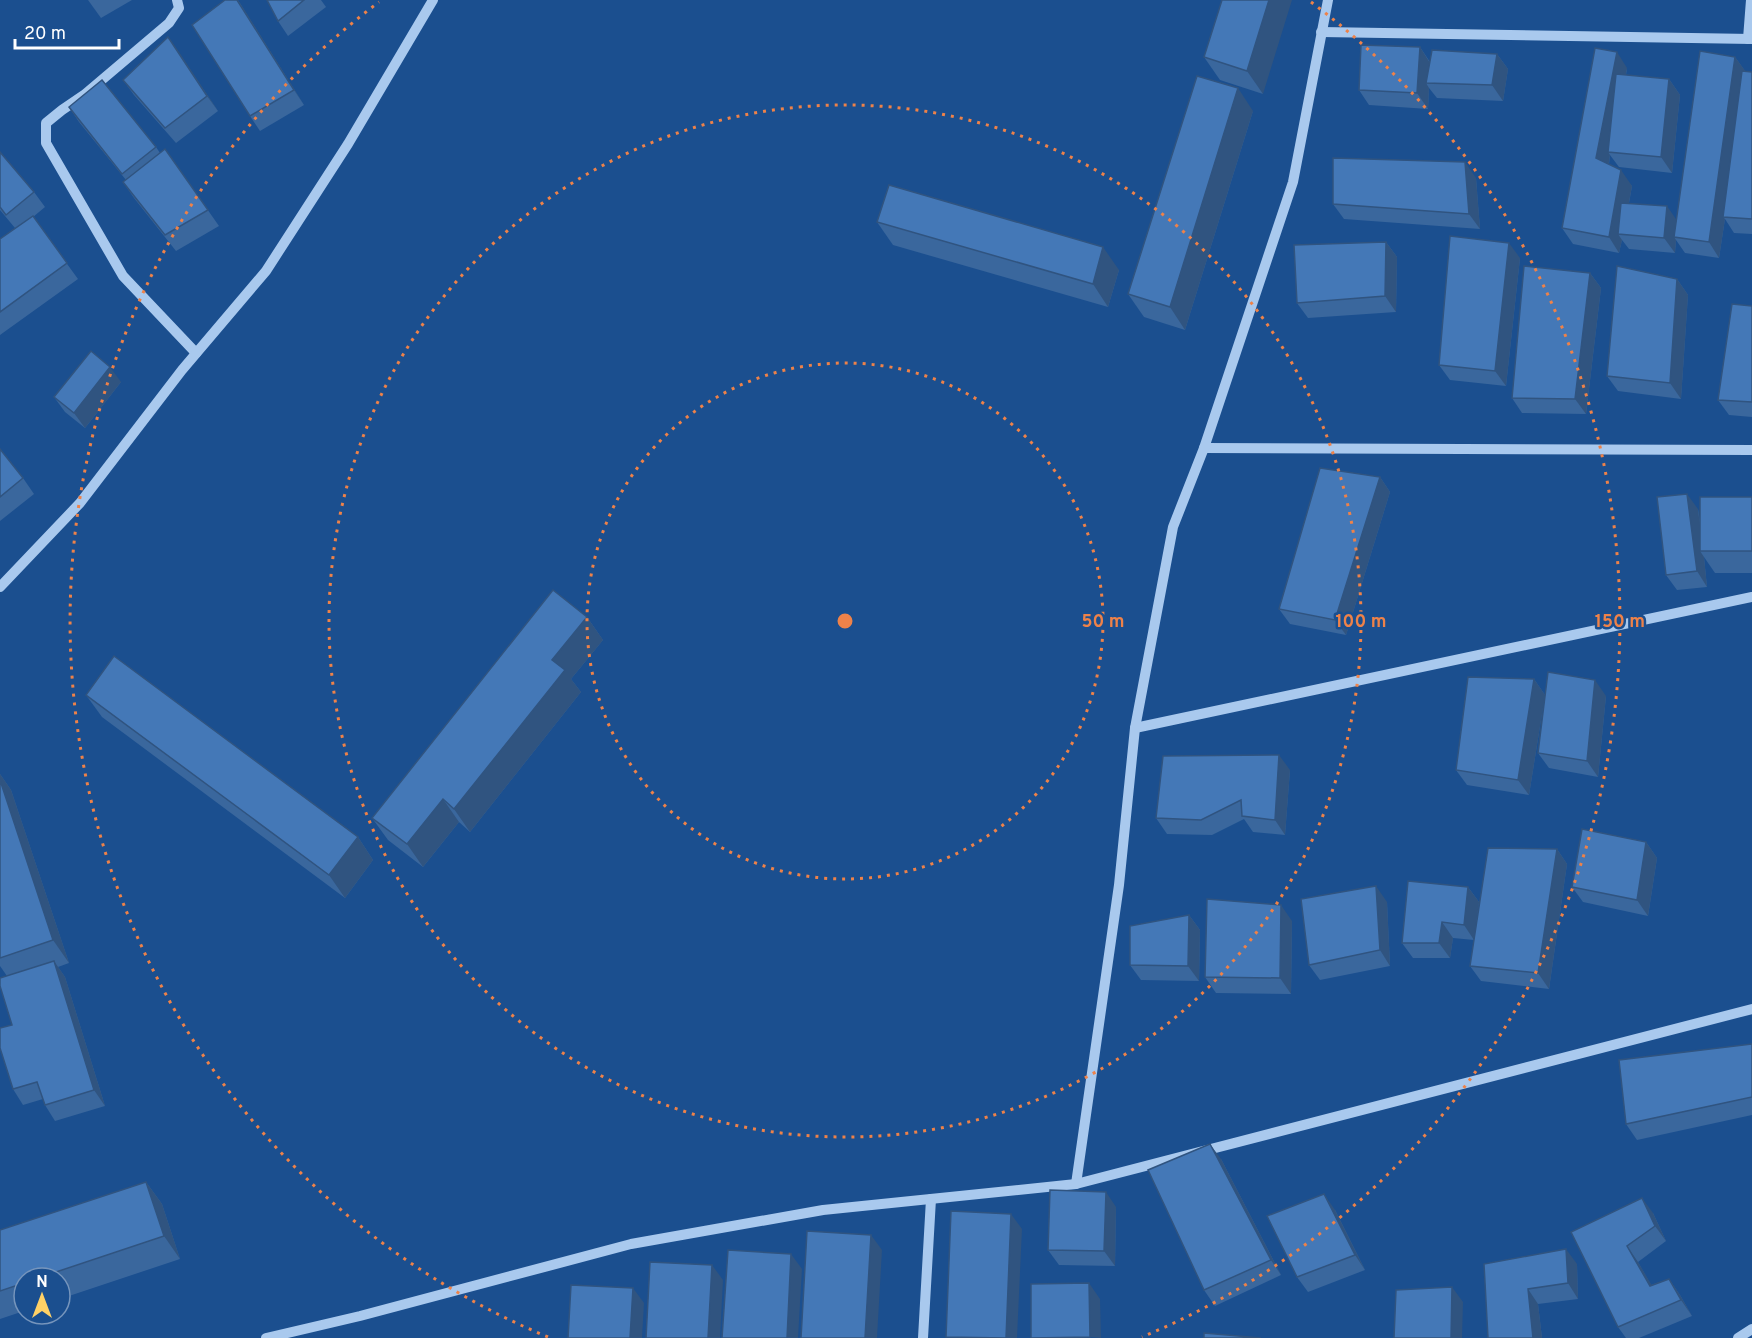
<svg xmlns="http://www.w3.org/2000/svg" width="1752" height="1338" font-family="Overpass,sans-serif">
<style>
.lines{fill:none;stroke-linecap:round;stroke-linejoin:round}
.minor{stroke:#a9c9ee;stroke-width:10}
.wall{fill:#3a679d}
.shaded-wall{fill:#305480}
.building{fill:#4478b7;stroke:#305480;stroke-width:1.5}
.ring{fill:none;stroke:#ee8249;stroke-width:3;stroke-dasharray:3 6}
.centre{fill:#ee8249;stroke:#1b4f8f;stroke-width:3}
.ring-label{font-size:18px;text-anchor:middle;font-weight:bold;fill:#ee8249;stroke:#1b4f8f;stroke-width:5;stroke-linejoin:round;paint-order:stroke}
</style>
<rect width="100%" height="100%" fill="#1b4f8f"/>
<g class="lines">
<!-- minor -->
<g class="minor">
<polyline points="177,0 179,8 169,23 84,95 62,110 46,123 46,143 123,276 196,353"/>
<polyline points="1321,32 1752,39"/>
<polyline points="1748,39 1751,0"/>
<polyline points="1204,448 1752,450"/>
<polyline points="0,587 80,503 182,370 266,271 348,144 433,0"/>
<polyline points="1135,728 1752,597"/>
<polyline points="1076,1184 1119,885 1135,728 1173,527 1204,448 1293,182 1328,0"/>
<polyline points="266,1338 360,1316 631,1244 823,1210 1076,1184 1752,1009"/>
<polyline points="923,1338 931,1199"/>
<polyline points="1738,1338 1752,1329"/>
</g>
</g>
<!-- wall -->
<g class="wall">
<polygon points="88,0 132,0 101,18"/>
<polygon points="238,0 304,105 260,131 250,116"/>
<polygon points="267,0 321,0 326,7 288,36 278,21"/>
<polygon points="1222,0 1263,94 1220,80 1204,57"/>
<polygon points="168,37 218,111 176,143 134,95 123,80"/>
<polygon points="1420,47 1430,62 1497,54 1508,69 1503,101 1437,98 1429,88 1428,109 1369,105 1359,90"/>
<polygon points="1735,57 1745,71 1752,72 1752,234 1734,233 1725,219 1719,258 1685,253 1676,240 1675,253 1629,249 1622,240 1619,253 1573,244 1562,228 1627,68 1626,75 1669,79 1680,95 1672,173 1619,167 1610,155 1609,164 1632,186 1629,203 1676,220"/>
<polygon points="69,107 156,147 160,153 165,149 219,226 176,251 134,198 123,182 126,180 79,122"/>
<polygon points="1253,111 1185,330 1144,317 1128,294"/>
<polygon points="0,152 34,192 45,207 33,217 78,279 0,335 0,239 15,228 0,210"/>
<polygon points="1476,178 1480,229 1344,219 1333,204"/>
<polygon points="877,222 1119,270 1108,307 893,245"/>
<polygon points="1386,242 1397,257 1396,312 1308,318 1297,303"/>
<polygon points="1520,258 1506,386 1450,380 1439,365"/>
<polygon points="1590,273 1601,288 1586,414 1522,413 1512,398"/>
<polygon points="1677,279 1688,295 1681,399 1618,391 1607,376"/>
<polygon points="1752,306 1752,417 1729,415 1718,400"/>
<polygon points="121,382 85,428 65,412 54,397"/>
<polygon points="0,449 23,478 34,494 0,521"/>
<polygon points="1380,477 1390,492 1346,635 1290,624 1279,609"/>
<polygon points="1752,497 1752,573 1715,573 1704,557 1707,587 1677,590 1666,575 1698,509 1700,520"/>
<polygon points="587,617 603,640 571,679 581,692 470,832 459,822 423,867 388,840 372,818"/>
<polygon points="1534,679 1545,695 1529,795 1467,785 1456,770"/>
<polygon points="86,695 358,837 373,860 345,898 102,717"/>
<polygon points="1606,696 1598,777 1549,768 1538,753"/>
<polygon points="1290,770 1285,835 1253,832 1244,819 1212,835 1167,834 1156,818"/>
<polygon points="0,774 11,790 69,963 58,967 65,977 105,1106 55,1121 45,1105 43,1099 23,1105 13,1089 12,1025 7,976 0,966"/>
<polygon points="1646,842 1657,858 1648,916 1583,902 1572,887"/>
<polygon points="1557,849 1567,864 1549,989 1481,981 1470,966 1474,940 1453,938 1450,958 1413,958 1402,943 1468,887 1479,902 1476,929"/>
<polygon points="1387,902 1390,966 1320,980 1309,965"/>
<polygon points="1189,915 1200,930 1199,981 1141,980 1130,965"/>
<polygon points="1292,921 1291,994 1216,993 1205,977"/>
<polygon points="1752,1044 1752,1115 1637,1140 1626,1124"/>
<polygon points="1221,1159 1281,1275 1215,1306 1204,1290"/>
<polygon points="146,1182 162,1204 180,1259 60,1299 60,1278 24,1278 24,1311 0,1319 0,1230"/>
<polygon points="1116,1207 1115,1266 1059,1265 1048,1250"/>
<polygon points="1335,1210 1365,1270 1308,1292 1297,1277"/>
<polygon points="1653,1213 1666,1241 1638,1262 1651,1285 1669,1279 1680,1295 1692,1316 1639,1338 1626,1338 1618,1327 1571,1232"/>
<polygon points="1484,1264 1577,1264 1578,1299 1538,1304 1542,1338 1488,1338"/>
</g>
<!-- shaded-wall -->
<g class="shaded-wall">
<polygon points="238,0 244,9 304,105 294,90"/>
<polygon points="1269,0 1292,0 1263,94 1247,71"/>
<polygon points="168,37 179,52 218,111 207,96"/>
<polygon points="1420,47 1430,63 1426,83 1429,88 1428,109 1417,93"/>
<polygon points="1617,52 1627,68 1611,152 1608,152 1610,155 1607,174 1596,158"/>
<polygon points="1497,54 1508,69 1503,101 1492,85"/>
<polygon points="1735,57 1746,72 1723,217 1725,219 1719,258 1709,242"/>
<polygon points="1669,79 1680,95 1672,173 1661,157"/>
<polygon points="1238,88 1253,111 1185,330 1170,307"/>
<polygon points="1465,162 1476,178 1480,229 1469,214"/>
<polygon points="1621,170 1632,186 1623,234 1618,234 1622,240 1619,253 1609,237"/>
<polygon points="1667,206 1678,222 1674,237 1676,240 1675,253 1664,238"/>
<polygon points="1386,242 1397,257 1396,312 1385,296"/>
<polygon points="1509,243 1520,258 1506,386 1495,371"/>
<polygon points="1103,247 1119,270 1108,307 1093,284"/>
<polygon points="1590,273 1601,288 1586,414 1575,399"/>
<polygon points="1677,279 1688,295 1681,399 1670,383"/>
<polygon points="110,367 121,382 85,428 74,413"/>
<polygon points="1380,477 1390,492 1346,635 1335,620"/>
<polygon points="1687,494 1698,509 1703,551 1700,551 1704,557 1707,587 1697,571"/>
<polygon points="587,617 603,640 571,679 581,692 470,832 454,809 552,660"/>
<polygon points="1534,679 1545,695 1529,795 1518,780"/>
<polygon points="1595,680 1606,696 1598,777 1587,761"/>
<polygon points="1279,755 1290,770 1285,835 1275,820"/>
<polygon points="0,774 11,790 69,963 53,940 0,780"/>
<polygon points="443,799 459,822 423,867 407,844"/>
<polygon points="358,837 373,860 345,898 329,875"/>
<polygon points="1646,842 1657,858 1648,916 1637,900"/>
<polygon points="1557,849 1567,864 1549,989 1538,973"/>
<polygon points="1376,886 1387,902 1390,966 1380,950"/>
<polygon points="1468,887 1479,902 1474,940 1464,925"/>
<polygon points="1281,905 1292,921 1291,994 1280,978"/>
<polygon points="1189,915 1200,930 1199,981 1188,966"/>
<polygon points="1442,922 1453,938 1450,958 1439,943"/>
<polygon points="54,961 65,977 105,1106 94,1090"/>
<polygon points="1210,1144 1221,1159 1281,1275 1271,1260"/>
<polygon points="146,1182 162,1204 180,1259 164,1236"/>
<polygon points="1106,1192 1116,1207 1115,1266 1104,1251"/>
<polygon points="1324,1194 1335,1210 1365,1270 1355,1255"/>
<polygon points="1642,1198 1653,1213 1666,1241 1655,1226"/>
<polygon points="1011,1214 1022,1229 1017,1338 1006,1338"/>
<polygon points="871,1235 882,1250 877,1338 865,1338"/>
<polygon points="1627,1246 1638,1262 1661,1301 1650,1286"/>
<polygon points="1566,1249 1577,1264 1578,1299 1568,1283"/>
<polygon points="791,1254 802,1269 798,1338 787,1338"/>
<polygon points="712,1265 723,1280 720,1338 708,1338"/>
<polygon points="1669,1279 1680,1295 1692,1316 1681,1300"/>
<polygon points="1089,1283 1100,1299 1101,1338 1090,1337"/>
<polygon points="1452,1287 1463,1302 1462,1338 1451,1338"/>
<polygon points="633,1288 644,1303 642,1338 630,1338"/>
<polygon points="1528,1289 1538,1304 1542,1338 1533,1338"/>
</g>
<!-- building -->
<g class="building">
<polygon points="225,0 237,0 294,90 250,116 192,25"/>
<polygon points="267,0 304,0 278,21"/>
<polygon points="1222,0 1269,0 1247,71 1204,57"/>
<polygon points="168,37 207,96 165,128 123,80"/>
<polygon points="1361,45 1420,47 1417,93 1359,90"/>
<polygon points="1595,48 1617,52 1596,158 1621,170 1609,237 1562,228"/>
<polygon points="1432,50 1497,54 1492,85 1426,83"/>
<polygon points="1700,51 1735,57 1709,242 1674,237"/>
<polygon points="1742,71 1752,72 1752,219 1723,217"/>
<polygon points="1616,74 1669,79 1661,157 1608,152"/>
<polygon points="1197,76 1238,88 1170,307 1128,294"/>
<polygon points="102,80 156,147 122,174 69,107"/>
<polygon points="165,149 208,210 165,235 123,182"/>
<polygon points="0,152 34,192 6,215 0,207"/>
<polygon points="1333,158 1465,162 1469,214 1333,204"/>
<polygon points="889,185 1103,247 1093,284 877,222"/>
<polygon points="1621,203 1667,206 1664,238 1618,234"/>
<polygon points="33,216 67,263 0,312 0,239"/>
<polygon points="1450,236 1509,243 1495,371 1439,365"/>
<polygon points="1386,242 1385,296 1297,303 1294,245"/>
<polygon points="1524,266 1590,273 1575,399 1512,398"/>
<polygon points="1617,266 1677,279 1670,383 1607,376"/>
<polygon points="1732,304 1752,306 1752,402 1718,400"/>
<polygon points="91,351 110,367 74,413 54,397"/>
<polygon points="0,449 23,478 0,497"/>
<polygon points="1320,468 1380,477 1335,620 1279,609"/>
<polygon points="1687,494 1697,571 1666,575 1657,497"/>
<rect x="1700" y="497" width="52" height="54"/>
<polygon points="553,590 587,617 552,660 565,670 454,809 443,799 407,844 372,818"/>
<polygon points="114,656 358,837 329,875 86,695"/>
<polygon points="1548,672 1595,680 1587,761 1538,753"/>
<polygon points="1468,677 1534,679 1518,780 1456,770"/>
<polygon points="1279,755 1275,820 1242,816 1241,800 1201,820 1156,818 1163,756"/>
<polygon points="0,780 53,940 0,958"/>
<polygon points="1582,829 1646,842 1637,900 1572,887"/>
<polygon points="1488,848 1557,849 1538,973 1470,966"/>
<polygon points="1408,881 1468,887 1464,925 1442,922 1439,943 1402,943"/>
<polygon points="1376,886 1380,950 1309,965 1301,899"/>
<polygon points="1207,899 1281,905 1280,978 1205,977"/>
<polygon points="1189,915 1188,966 1130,965 1130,926"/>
<polygon points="54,961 94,1090 45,1105 37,1082 13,1089 0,1048 0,1028 12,1025 0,986 0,978"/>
<polygon points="1752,1044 1752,1097 1626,1124 1619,1060"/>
<polygon points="1210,1144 1271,1260 1204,1290 1148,1170"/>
<polygon points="146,1182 164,1236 38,1278 24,1278 24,1283 0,1291 0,1230"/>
<polygon points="1050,1190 1106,1192 1104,1251 1048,1250"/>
<polygon points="1324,1194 1355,1255 1297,1277 1267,1216"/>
<polygon points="1642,1198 1655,1226 1627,1246 1650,1286 1669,1279 1681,1300 1618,1327 1571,1232"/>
<polygon points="951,1211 1011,1214 1006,1338 946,1337"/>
<polygon points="807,1231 871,1235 865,1338 801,1338"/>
<polygon points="1566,1249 1568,1283 1528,1289 1533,1338 1488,1338 1484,1264"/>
<polygon points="728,1250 791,1254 787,1338 722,1338"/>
<polygon points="650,1262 712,1265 708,1338 646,1338"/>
<polygon points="1089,1283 1090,1337 1031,1338 1031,1284"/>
<polygon points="571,1285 633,1288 630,1338 568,1338"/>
<polygon points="1452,1287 1451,1338 1394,1338 1396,1290"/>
<polygon points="1204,1333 1261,1338 1204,1338"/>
</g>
<!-- distance rings -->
<g class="ring">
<circle cx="845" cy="621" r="258"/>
<circle cx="845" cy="621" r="516"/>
<path d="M548 1337A775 775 0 0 1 379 2M1311 2A775 775 0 0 1 1142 1337"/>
</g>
<circle cx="845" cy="621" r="9" class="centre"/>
<g class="ring-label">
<text x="1103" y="627">50 m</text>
<text x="1361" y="627">100 m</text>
<text x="1620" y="627">150 m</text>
</g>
<!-- north arrow -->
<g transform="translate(42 1296)"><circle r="28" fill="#1b4f8f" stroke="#7695bc" stroke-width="1.5"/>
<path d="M0-4.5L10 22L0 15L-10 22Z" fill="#ffd166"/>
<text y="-9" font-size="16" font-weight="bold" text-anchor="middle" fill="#ffffff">N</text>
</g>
<!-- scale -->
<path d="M15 39v9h104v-9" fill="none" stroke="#ffffff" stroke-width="3"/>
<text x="24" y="39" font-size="18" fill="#ffffff" stroke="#1b4f8f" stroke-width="4.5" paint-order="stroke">20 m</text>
</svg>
